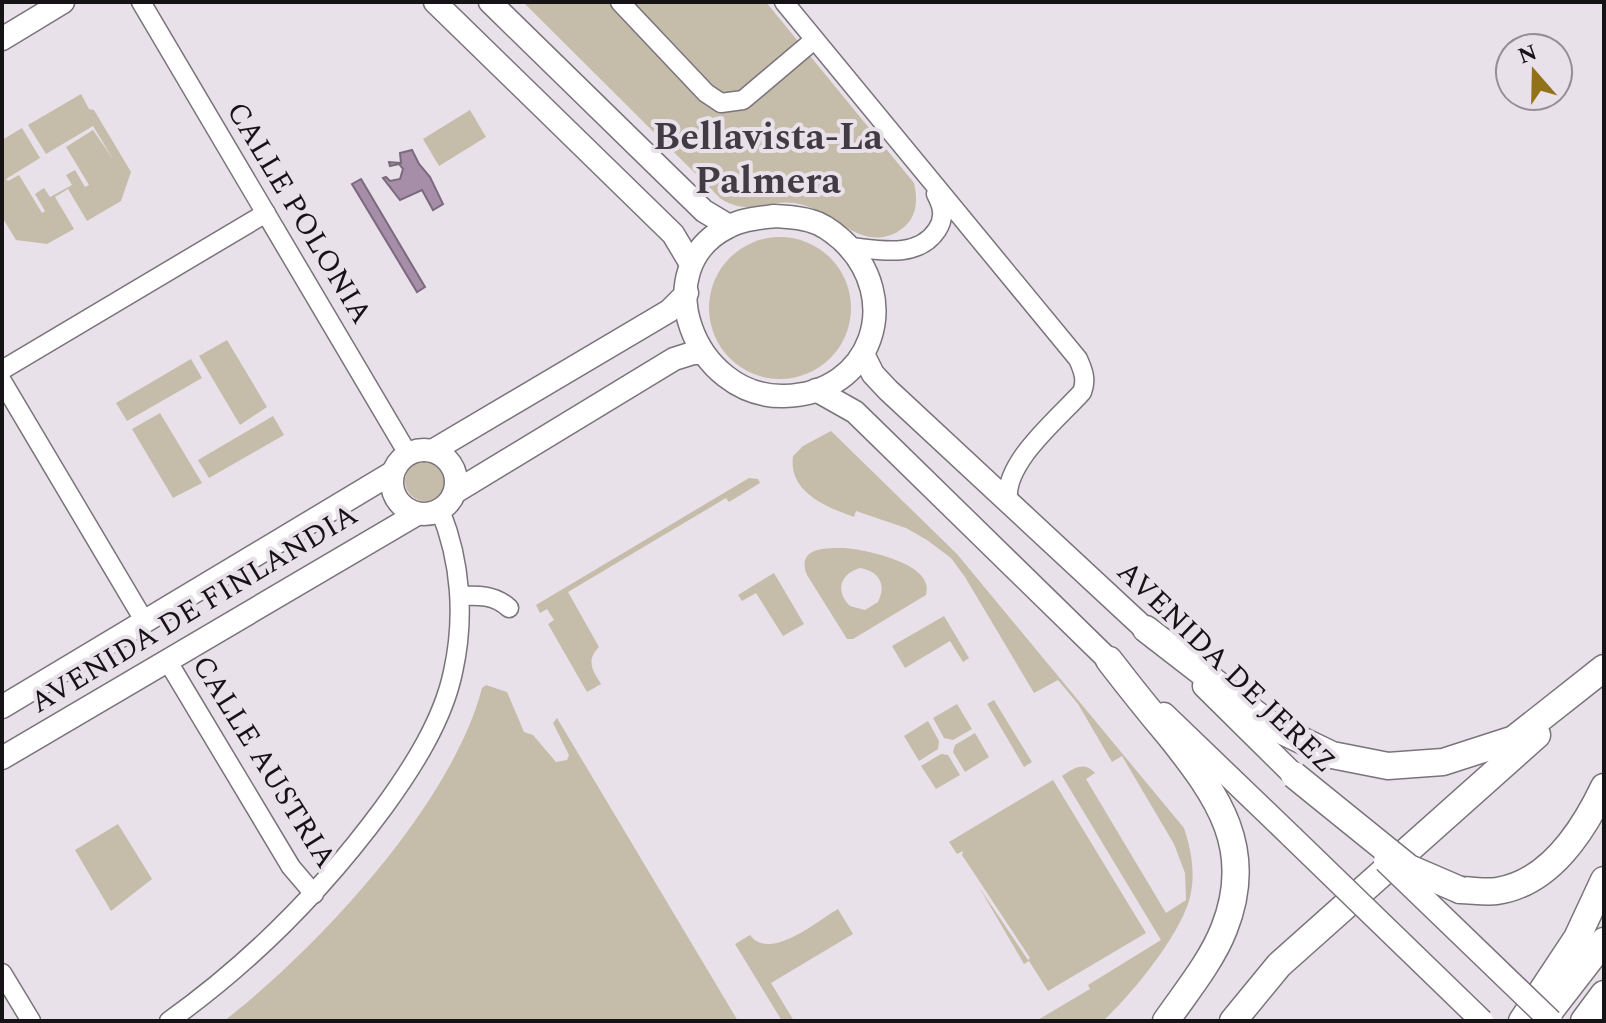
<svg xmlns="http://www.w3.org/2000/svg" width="1606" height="1023" font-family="Spectral,serif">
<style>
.green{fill:#c5bda9;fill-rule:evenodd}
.water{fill:#a68ea9;stroke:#7b697d;stroke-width:2}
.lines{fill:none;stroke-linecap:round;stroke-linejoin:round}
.minor-casing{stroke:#7b737b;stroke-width:21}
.major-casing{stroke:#7b737b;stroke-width:25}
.highway-casing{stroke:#7b737b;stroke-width:29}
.minor{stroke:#fff;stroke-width:18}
.major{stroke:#fff;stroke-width:22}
.highway{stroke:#fff;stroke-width:26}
.major-bridge-casing{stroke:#7b737b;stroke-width:25;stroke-linecap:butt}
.highway-bridge-casing{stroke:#7b737b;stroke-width:29;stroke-linecap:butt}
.major-bridge{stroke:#fff;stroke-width:22}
.highway-bridge{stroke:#fff;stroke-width:26}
.labels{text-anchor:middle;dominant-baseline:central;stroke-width:8;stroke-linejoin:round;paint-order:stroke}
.street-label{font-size:30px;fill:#161316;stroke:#e9e1ea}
.district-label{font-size:38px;font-weight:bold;fill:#413b42;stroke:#e9e1ea}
</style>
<rect width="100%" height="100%" fill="#e9e1ea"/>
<!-- green -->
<g class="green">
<path d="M523 2H766L914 183C918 200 917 217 903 228 864 258 832 208 794 203 766 199 752 217 721 199Z"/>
<polygon points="81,94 89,109 94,110 131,172 121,201 87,221 68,189 55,197 74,229 47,244 16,240 2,217 2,140 22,128 40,158 6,179 8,181 19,175 42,213 45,211 35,194 44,188 50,197 72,185 66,175 75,170 85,187 89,185 66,147 93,130 113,159 93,126 46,154 28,125"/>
<polygon points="470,110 486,137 439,166 423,139"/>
<circle cx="780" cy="308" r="71"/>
<polygon points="227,340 267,407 240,425 199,356"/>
<polygon points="191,359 202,378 127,421 116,403"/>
<polygon points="160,413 202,483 173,498 132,429"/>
<polygon points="273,416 284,435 209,478 198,460"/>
<path d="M831 431 957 554 1184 828C1192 852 1196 876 1189 901 1177 939 1132 994 1103 1021H1036L1090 989 1088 985 1161 940 1062 776C1074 768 1084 761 1095 773L1086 779 1166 913 1186 900 1185 873 1174 844 1122 756 1112 762 1078 704 1058 680 1034 693 965 577 951 558 927 540 906 528 856 511 854 517C826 507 788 492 793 456L803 446Z"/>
<circle cx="425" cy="481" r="20"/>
<path d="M749 478 758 479 760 483 729 502 726 498 568 592 599 647C586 660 592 670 601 684L587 692 548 624 554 620 547 609 540 613 536 605Z"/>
<path d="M845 548C867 550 936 564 926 595L853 639H847L807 575C796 547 825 548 845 548ZM860 568C879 571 887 585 878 602L865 610 850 606C835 591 840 574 860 568Z"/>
<polygon points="774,573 804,624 783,636 756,593 742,601 738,595"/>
<polygon points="944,616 969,658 963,662 950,641 905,668 892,646"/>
<path d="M486 685 507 692 524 732 533 735 556 762 567 760 569 755 553 723 557 718 738 1021H224C318 948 452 804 482 688Z"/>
<polygon points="994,700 1032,762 1024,767 987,704"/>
<polygon points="957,704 972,729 953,740 944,738 933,718"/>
<polygon points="928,721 939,741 938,749 919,761 904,736"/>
<polygon points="975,733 989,757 965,772 953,752 955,745"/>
<polygon points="941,754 948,755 960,775 936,789 921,766"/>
<polygon points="1053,780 1146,933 1048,991 1029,961 1024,964 979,887 1028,960 1030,958 962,855 963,851 957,854 949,842"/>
<polygon points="118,824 152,879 111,911 75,850"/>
<path d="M838 909 853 934 771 983 794 1021H782L735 944 750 935C770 962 817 921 838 909Z"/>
</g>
<!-- water -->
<g class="water">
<polygon points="412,150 419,164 430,177 443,204 433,210 422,190 400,200 383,178 386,177 390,181 400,179 403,169 399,164 390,166 389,162 401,163 400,153"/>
<polygon points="361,179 425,287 417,292 352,184"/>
</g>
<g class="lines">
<defs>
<g id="minor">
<polyline points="141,2 408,454"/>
<polyline points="620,2 706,93 721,103 743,100 814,40"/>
<path d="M784 2 1078 359C1083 370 1087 380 1082 392 1058 419 1004 462 1008 500"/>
<path d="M850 247C879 250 918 259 937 230 945 218 943 207 936 194"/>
<polyline points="2,370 266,213"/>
<polyline points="2,381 145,622"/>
<path d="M460 596C479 595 495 595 509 608"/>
<polyline points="167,660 291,867 314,894"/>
<polyline points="2,973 31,1021"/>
<path d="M169 1021C253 961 323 890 384 807 413 767 443 720 453 672 465 618 461 561 440 510"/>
</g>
<g id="major">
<polyline points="435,2 673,234 691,264"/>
<polyline points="490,2 704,211 729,226"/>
<polyline points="2,39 63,2"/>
<path d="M775 216C788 217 799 217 811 221 823 224 833 232 842 240 904 298 873 394 784 396 694 398 645 268 728 227 742 219 760 218 775 216Z"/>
<polyline points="863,354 873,374 888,390 1156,639"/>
<polyline points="816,390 855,412 1119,670"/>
<circle cx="424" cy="482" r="32"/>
<polyline points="434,450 669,311 687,293"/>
<polyline points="455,492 674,359 693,353 702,353"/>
<polyline points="1204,686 1294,775"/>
<polyline points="2,707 392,473"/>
<polyline points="1164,714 1292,837"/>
<polyline points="2,758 417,514"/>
</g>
<g id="highway">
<polyline points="1146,629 1270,725 1332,755 1388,766 1443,762 1514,739 1604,668"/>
<path d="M1109 660C1129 686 1149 711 1170 736 1218 796 1256 849 1224 929 1211 962 1186 992 1166 1021"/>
<path d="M1460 890C1472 890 1486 893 1497 891 1550 883 1583 831 1604 787"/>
<polyline points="1543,1020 1604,941"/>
<polyline points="1233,1021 1279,965 1537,735"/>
<polyline points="1522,1021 1577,938 1604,880"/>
<polyline points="1584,1021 1604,994"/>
</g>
</defs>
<!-- minor casing -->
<use href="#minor" class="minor-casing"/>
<!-- major casing -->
<use href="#major" class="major-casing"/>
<!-- highway casing -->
<use href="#highway" class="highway-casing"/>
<!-- minor -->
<use href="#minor" class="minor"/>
<!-- major -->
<use href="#major" class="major"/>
<!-- highway -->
<use href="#highway" class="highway"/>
<defs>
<g id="major-bridge">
<polyline points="1292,837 1482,1021"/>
<polyline points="1385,861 1551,1021"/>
</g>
<polyline id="highway-bridge" points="1294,775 1409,868 1460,890"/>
</defs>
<!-- major-bridge casing -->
<use href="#major-bridge" class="major-bridge-casing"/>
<!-- highway-bridge casing -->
<use href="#highway-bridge" class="highway-bridge-casing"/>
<!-- major-bridge -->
<use href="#major-bridge" class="major-bridge"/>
<!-- highway-bridge -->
<use href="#highway-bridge" class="highway-bridge"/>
</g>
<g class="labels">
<!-- street labels -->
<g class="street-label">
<text transform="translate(299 213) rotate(59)">CALLE POLONIA</text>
<text transform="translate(194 609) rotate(-31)">AVENIDA DE FINLANDIA</text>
<text transform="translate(1226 667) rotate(44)">AVENIDA DE JEREZ</text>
<text transform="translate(264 762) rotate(58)">CALLE AUSTRIA</text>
</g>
<!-- district labels -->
<g class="district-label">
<text x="768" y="138">Bellavista-La<tspan x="768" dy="44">Palmera</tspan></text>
</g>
</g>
<!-- border -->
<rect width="1606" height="1023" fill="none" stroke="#161316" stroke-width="8"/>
<!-- north arrow -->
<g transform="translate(1534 72) rotate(340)"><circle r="38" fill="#e9e1ea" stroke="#958f95" stroke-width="2"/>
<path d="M0-6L14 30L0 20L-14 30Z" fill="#927219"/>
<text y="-12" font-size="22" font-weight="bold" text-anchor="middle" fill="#161316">N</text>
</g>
</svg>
